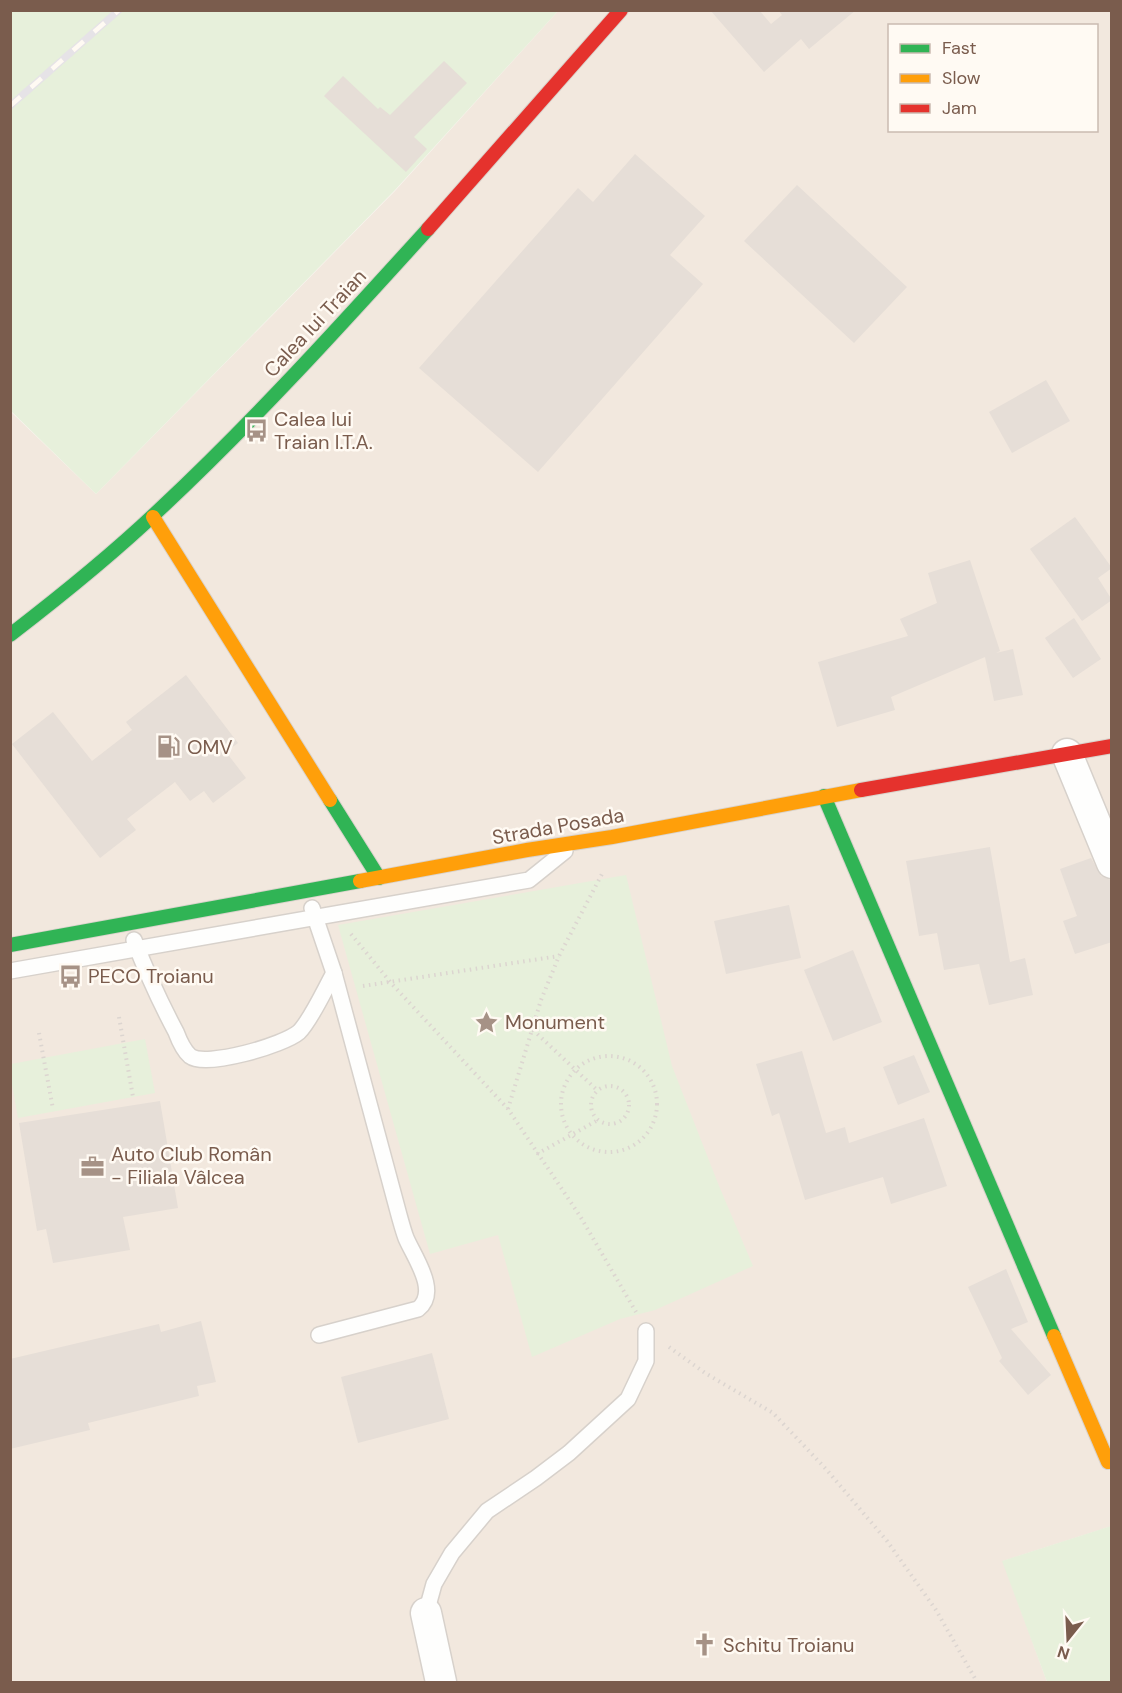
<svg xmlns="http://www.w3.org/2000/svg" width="1122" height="1693" font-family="'DM Sans',sans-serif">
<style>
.residential{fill:#f2e8de;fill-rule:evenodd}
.green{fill:#e7f0db}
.building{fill:#e6ded7}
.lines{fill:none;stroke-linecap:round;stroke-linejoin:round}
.lane-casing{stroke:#d7d1cb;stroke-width:18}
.street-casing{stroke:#d7d1cb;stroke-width:33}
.fast-casing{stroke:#d9d2cb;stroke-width:16}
.slow-casing{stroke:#d9d2cb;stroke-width:16}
.jam-casing{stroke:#d9d2cb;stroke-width:16}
.path{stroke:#dcd5d0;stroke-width:4;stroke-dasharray:1.5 4.5;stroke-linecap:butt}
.lane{stroke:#fefefd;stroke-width:15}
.street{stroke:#fefefd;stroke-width:30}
.fast{stroke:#30b455;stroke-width:14}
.slow{stroke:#ff9f0a;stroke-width:14}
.jam{stroke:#e5322d;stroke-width:14}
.rail-casing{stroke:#e6e3e7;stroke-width:7}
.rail{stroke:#fffaf3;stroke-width:4.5;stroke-dasharray:14;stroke-linecap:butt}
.labels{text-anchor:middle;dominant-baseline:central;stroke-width:5;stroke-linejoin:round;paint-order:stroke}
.street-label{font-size:20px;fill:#7a5c4d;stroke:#fffaf3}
.poi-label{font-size:20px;fill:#7a5c4d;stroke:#fffaf3;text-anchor:start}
</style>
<rect width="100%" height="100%" fill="#f9f5f0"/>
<!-- residential -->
<path class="residential" d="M558 11H1111L1112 1526 1003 1561 1047 1682H11L10 411 96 494 395 191ZM890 26H1096V130H890Z"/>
<!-- green -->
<g class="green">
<polygon points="10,11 558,11 395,190 96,494 11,411"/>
<polygon points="626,875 672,1066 719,1186 753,1266 655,1310 620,1319 532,1357 498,1235 430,1254 338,925"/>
<polygon points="145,1039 155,1093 18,1118 11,1079 11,1064"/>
<polygon points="1111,1526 1111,1682 1047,1682 1002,1561"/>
</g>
<!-- building -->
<g class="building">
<polygon points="710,10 759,10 771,24 782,15 778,10 856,10 809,49 801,39 764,72"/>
<polygon points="444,61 467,83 414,137 427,149 406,172 324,96 343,76 378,109 380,107 390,115"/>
<polygon points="635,154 705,216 670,255 703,284 538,472 419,368 578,188 593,202"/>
<polygon points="797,185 907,287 854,343 744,241"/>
<polygon points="1046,380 1070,421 1012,453 989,412"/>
<polygon points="1075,517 1112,568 1098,578 1112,600 1082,621 1030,549"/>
<polygon points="970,560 1000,651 996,653 1013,649 1023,695 994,701 985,657 891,697 895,710 837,727 818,662 908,636 900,619 937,603 928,573"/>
<polygon points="1074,618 1101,659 1073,678 1045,638"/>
<polygon points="186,675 238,743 226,752 246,778 213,803 204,791 190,801 175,782 127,819 136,830 100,858 12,744 53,712 92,761 132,730 126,722"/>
<polygon points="990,847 1010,962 1025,958 1033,995 989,1005 979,964 944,970 937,933 919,936 906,861"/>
<polygon points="1091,858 1101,876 1110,880 1112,884 1112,942 1075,954 1063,921 1077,916 1060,869"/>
<polygon points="789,905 801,958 726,974 714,921"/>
<polygon points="853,950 882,1022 833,1041 804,970"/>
<polygon points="802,1051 826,1133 845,1127 849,1143 924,1118 947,1186 891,1204 883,1177 805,1200 779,1113 772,1116 756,1064"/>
<polygon points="914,1055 930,1092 898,1105 883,1067"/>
<polygon points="160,1101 178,1208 123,1217 130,1250 53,1263 46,1229 37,1231 19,1123"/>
<polygon points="1006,1269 1028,1322 1011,1329 1051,1375 1028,1395 999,1361 1002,1358 968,1287"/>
<polygon points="201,1321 216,1382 197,1386 199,1396 88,1423 90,1430 10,1449 10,1359 159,1324 161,1332"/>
<polygon points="432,1353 449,1419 358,1443 341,1377"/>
</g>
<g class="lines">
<defs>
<g id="lane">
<path d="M312 908 334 973 399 1215C401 1222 403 1230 406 1238 414 1257 440 1292 418 1309L319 1335"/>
<path d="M134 940C146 971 160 1002 176 1032 179 1040 183 1050 190 1056 206 1068 284 1045 299 1032 311 1020 325 989 334 973"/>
<polyline points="10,971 529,880 565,851"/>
<polyline points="426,1613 434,1584 452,1553 487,1511 536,1478 569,1453 628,1399 646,1361 646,1331"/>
</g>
<g id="street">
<polyline points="1067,754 1112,863"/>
<polyline points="426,1613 441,1682"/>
</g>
<g id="fast">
<path d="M10 635C62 595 113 554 160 509 255 420 341 325 428 229"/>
<polyline points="824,796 1054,1336"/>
<polyline points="330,800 379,878"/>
<polyline points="10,945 360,881"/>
</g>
<g id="slow">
<polyline points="153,517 330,800"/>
<polyline points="360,881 527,850 612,837 861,790"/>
<polyline points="1054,1336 1108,1462"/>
</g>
<g id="jam">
<polyline points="428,229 621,10"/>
<polyline points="861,790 1112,746"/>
</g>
</defs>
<!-- lane casing -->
<use href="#lane" class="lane-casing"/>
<!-- street casing -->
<use href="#street" class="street-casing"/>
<!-- fast casing -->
<use href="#fast" class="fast-casing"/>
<!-- slow casing -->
<use href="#slow" class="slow-casing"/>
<!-- jam casing -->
<use href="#jam" class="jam-casing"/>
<!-- path -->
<g class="path">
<polyline points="351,934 391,983 508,1109 580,1216 636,1312"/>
<polyline points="363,986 559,956"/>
<polyline points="119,1017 133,1097"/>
<polyline points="533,1030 597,1090"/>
<polyline points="39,1033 53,1109"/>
<circle cx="609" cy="1104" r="48"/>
<circle cx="610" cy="1105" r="19"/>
<polyline points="508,1109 541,1000 559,956 603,872"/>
<polyline points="537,1154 598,1120"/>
<polyline points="669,1347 705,1373 773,1413 826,1469 887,1541 936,1610 977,1682"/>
</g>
<!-- lane -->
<use href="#lane" class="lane"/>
<!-- street -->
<use href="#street" class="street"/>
<!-- fast -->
<use href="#fast" class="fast"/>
<!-- slow -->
<use href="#slow" class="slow"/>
<!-- jam -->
<use href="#jam" class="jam"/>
<defs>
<polyline id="rail" points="10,106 119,10"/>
</defs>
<!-- rail casing -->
<use href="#rail" class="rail-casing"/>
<!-- rail -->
<use href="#rail" class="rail"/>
</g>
<!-- icons -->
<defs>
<symbol id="bus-bare" viewBox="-9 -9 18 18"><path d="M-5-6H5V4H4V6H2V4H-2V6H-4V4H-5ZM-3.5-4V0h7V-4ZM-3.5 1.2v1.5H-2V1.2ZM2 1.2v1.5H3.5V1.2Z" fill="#a69286" stroke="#fffaf3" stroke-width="2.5" paint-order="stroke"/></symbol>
<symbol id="fuel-bare" viewBox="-9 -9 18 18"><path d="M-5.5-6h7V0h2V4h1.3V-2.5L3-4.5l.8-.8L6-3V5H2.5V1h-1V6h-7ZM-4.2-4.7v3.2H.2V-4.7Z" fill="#a69286" stroke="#fffaf3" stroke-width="2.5" paint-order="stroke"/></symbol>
<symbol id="sight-bare" viewBox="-9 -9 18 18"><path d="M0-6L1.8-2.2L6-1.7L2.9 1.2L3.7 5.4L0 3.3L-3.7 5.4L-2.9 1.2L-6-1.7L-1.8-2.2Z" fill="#a69286" stroke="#fffaf3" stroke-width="2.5" paint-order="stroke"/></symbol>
<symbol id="office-bare" viewBox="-9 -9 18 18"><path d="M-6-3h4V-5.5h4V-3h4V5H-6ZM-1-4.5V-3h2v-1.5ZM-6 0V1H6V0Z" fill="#a69286" stroke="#fffaf3" stroke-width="2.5" paint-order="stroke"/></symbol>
<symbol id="church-bare" viewBox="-9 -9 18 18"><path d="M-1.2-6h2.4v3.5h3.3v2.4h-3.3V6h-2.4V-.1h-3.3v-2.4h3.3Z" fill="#a69286" stroke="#fffaf3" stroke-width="2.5" paint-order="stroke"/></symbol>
</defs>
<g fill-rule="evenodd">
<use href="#bus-bare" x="240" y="414" width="33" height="33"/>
<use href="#fuel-bare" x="152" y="730" width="33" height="33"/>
<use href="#bus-bare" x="54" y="960" width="33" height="33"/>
<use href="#sight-bare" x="470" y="1006" width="33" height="33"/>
<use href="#office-bare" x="76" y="1150" width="33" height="33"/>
<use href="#church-bare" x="688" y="1628" width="33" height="33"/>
</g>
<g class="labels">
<!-- street labels -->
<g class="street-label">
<text transform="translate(315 323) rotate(-47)">Calea lui Traian</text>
<text transform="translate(558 826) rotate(-10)">Strada Posada</text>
</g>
<!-- poi labels -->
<g class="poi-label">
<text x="274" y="419">Calea lui<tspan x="274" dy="23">Traian I.T.A.</tspan></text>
<text x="187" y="747">OMV</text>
<text x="88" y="976">PECO Troianu</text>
<text x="505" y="1022">Monument</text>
<text x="111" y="1154">Auto Club Român<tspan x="111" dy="23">- Filiala Vâlcea</tspan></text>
<text x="723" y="1645">Schitu Troianu</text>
</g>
</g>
<!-- border -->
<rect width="1122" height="1693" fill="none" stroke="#7a5c4d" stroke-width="24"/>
<!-- legend -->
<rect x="888" y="24" width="210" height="108" fill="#fffaf3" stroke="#cabbb1" stroke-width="1.5"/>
<rect x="900" y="44" width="30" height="9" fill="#30b455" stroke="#cabbb1" stroke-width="1.5"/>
<text x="942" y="54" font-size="18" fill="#7a5c4d">Fast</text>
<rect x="900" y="74" width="30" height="9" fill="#ff9f0a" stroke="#cabbb1" stroke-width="1.5"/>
<text x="942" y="84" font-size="18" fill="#7a5c4d">Slow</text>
<rect x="900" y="104" width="30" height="9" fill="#e5322d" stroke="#cabbb1" stroke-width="1.5"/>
<text x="942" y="114" font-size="18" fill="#7a5c4d">Jam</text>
<!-- north arrow -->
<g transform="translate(1068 1639) rotate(198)" stroke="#fffaf3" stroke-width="4.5" paint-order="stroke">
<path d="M0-4.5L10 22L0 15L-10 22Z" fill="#7a5c4d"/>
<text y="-9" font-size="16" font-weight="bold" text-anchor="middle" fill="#7a5c4d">N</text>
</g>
</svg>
